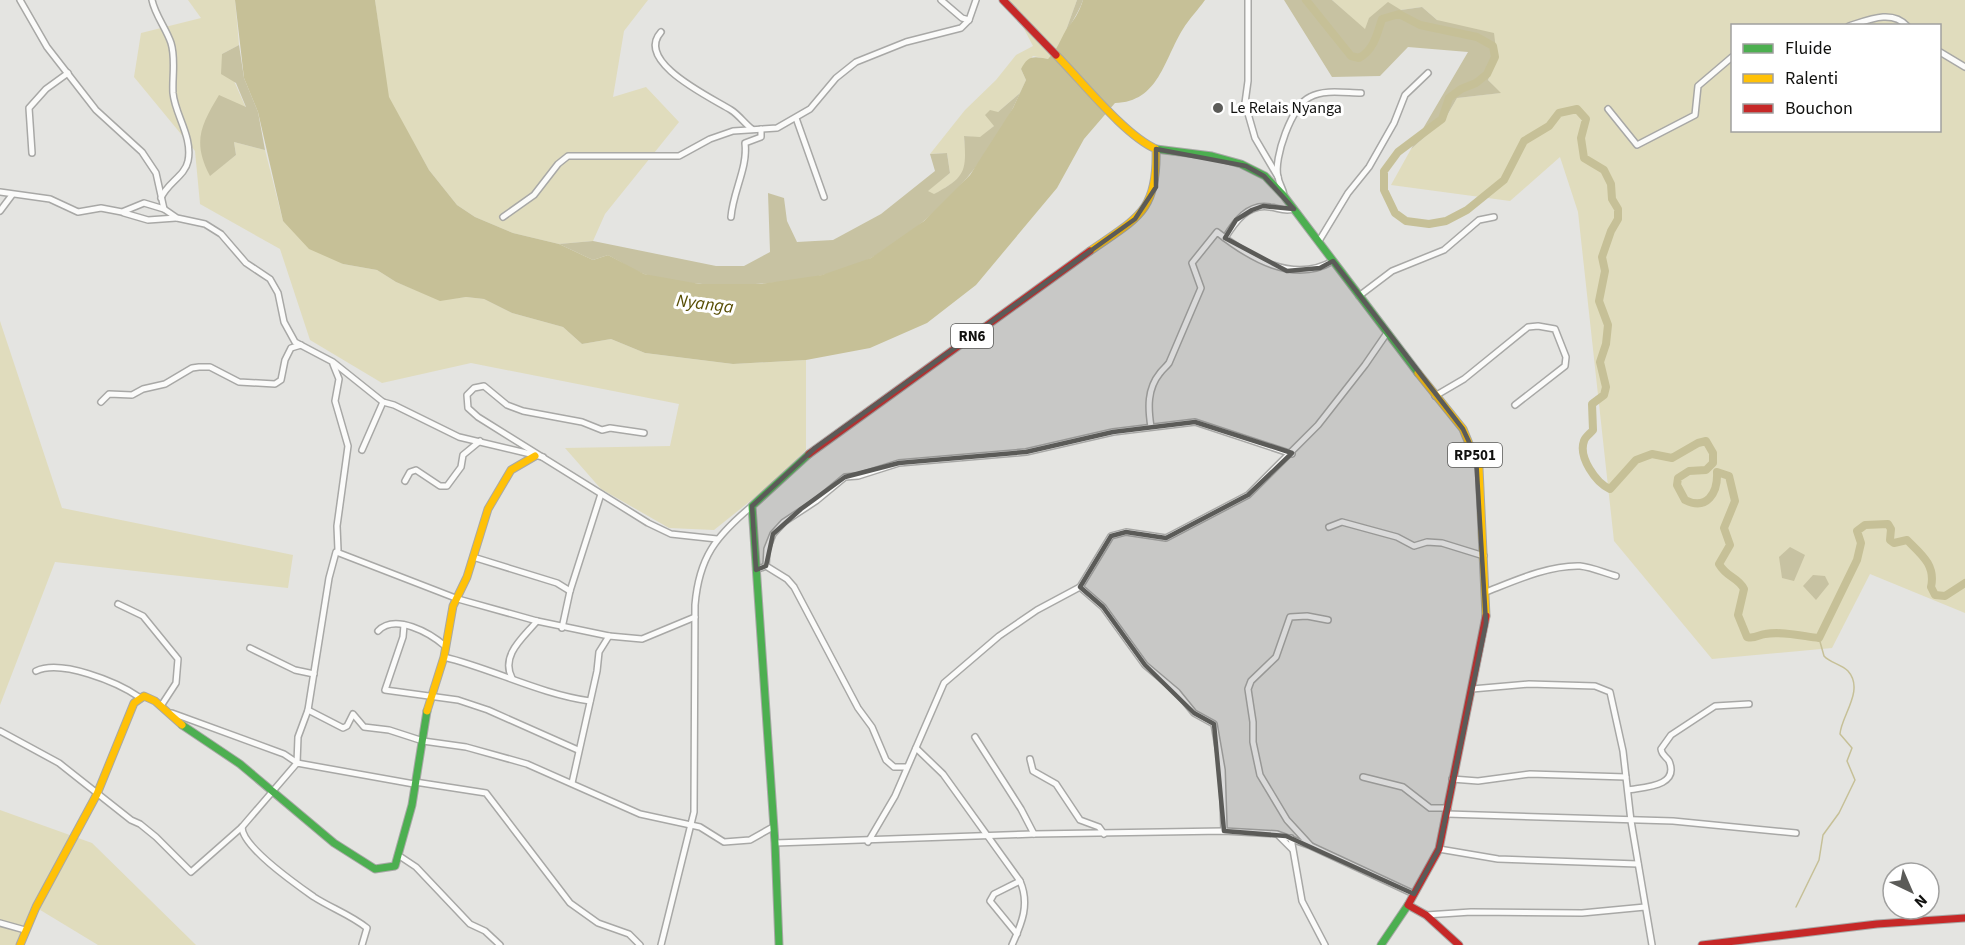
<svg xmlns="http://www.w3.org/2000/svg" width="1965" height="945" font-family="'Source Sans 3',sans-serif">
<style>
.green{fill:#e0dcbd;fill-rule:evenodd}
.forest{fill:#c7c2a2}
.water{fill:#c6c097}
.lines{fill:none;stroke-linecap:round;stroke-linejoin:round}
.stream{stroke:#c6c097;stroke-width:1.5}
.river{stroke:#c6c097;stroke-width:8}
.street-casing{stroke:#a8a8a6;stroke-width:8}
.fast-casing{stroke:#a8a8a6;stroke-width:9}
.slow-casing{stroke:#a8a8a6;stroke-width:9}
.jam-casing{stroke:#a8a8a6;stroke-width:9}
.street{stroke:#fbfbfa;stroke-width:5}
.fast{stroke:#4caf50;stroke-width:7}
.slow{stroke:#ffc107;stroke-width:7}
.jam{stroke:#c62828;stroke-width:7}
.marked{fill:#5b5b58;fill-opacity:0.2;stroke:#5b5b58;stroke-width:4.5;stroke-linejoin:round}
.poi-dot{fill:#5b5b58;stroke:#fff;stroke-width:2}
.labels{text-anchor:middle;dominant-baseline:central;stroke-width:6;stroke-linejoin:round;paint-order:stroke}
.shield{fill:#fff;stroke:#585857;stroke-width:1.5}
.shield-label{font-size:15px;font-weight:bold;fill:#11110f}
.poi-label{font-size:16px;fill:#11110f;stroke:#fff;text-anchor:start}
.water-label{font-size:18px;font-style:italic;fill:#574d03;stroke:#fff}
</style>
<rect width="100%" height="100%" fill="#e4e4e1"/>
<!-- green -->
<g class="green">
<polygon points="188,0 235,0 239,45 222,54 246,108 210,175 236,155 234,142 265,150 283,221 343,264 377,270 396,282 440,300 466,297 484,299 512,313 563,327 582,344 611,339 645,353 733,364 806,360 806,450 769,486 714,530 669,528 601,489 565,448 670,446 679,404 471,363 382,383 310,340 280,249 200,204 195,151 134,77 141,33 201,18"/>
<polygon points="375,0 648,0 624,31 613,97 646,87 679,122 605,214 593,241 559,244 513,233 475,217 457,205 429,170 388,97"/>
<path d="M1009 0H1077L1060 47 1048 59 1033 56 1021 69 1026 80 1020 93 998 112 994 126 980 138 964 136C968 174 966 176 933 195L927 191 950 173 947 153 930 154 965 110 996 80 1016 55 1033 46Z"/>
<path d="M1332 0H1965V613L1870 574 1832 648 1712 659 1614 541 1578 212 1560 157 1510 201 1391 185 1411 149 1445 119 1457 98 1500 93 1488 80 1497 57 1437 20 1422 7 1401 10 1365 30ZM1732 26H1940V130H1732Z"/>
<polygon points="0,321 62,508 293,555 288,588 55,562 0,705"/>
<polygon points="0,810 92,843 196,945 98,945 32,905 16,945 0,945"/>
</g>
<!-- forest -->
<g class="forest">
<path d="M1077 0H1083C1077 17 1066 29 1060 47Z"/>
<polygon points="1284,0 1332,0 1365,29 1369,18 1388,2 1401,10 1422,7 1437,20 1494,33 1497,58 1488,80 1501,93 1457,98 1445,119 1411,149 1468,52 1408,47 1380,76 1332,77"/>
<path d="M239 45 244 78 258 112 265 150 234 142 236 155 210 176C192 142 201 125 219 95L246 107 236 83 221 74 222 54Z"/>
<path d="M1020 93C991 160 936 221 873 257 820 287 701 293 644 274 632 270 620 261 608 255L593 260 559 244 593 241 716 266H744L770 252 768 193 784 198 787 221 797 242 833 240 881 214 935 171 930 154 947 153 950 173 928 191 934 194C965 177 967 172 964 136L980 137 994 126 985 115 990 110 998 112Z"/>
<polygon points="1790,547 1805,555 1794,581 1782,578 1779,557"/>
<polygon points="1813,575 1825,576 1829,584 1816,600 1803,586"/>
</g>
<!-- water -->
<path class="water" d="M235 0H375L389 97 429 170 457 205 475 217 513 233 559 244 593 260 608 255 644 274 700 284H761L822 275 871 258 924 221 970 175 1013 108 1026 80 1021 69C1028 55 1034 56 1048 59 1059 47 1059 42 1066 30 1074 20 1079 13 1083 0H1205C1198 10 1189 19 1183 29 1164 59 1159 102 1115 103L1084 139 1057 188 976 285 927 323 870 348 806 360 733 364 645 353 611 339 582 344 563 327 512 313 484 299 466 297 440 301 396 282 377 270 343 264 309 249 283 221 258 112 244 78Z"/>
<g class="lines">
<!-- stream -->
<path class="stream" d="M1796 907 1819 860 1823 835 1839 813 1855 780 1847 761 1852 748 1840 734C1841 716 1865 690 1848 671 1841 664 1830 663 1824 656L1819 638"/>
<!-- river -->
<path class="river" d="M1306 0 1351 56 1359 58C1374 50 1377 34 1382 19L1399 14 1420 25 1477 37 1493 46 1495 57 1487 74 1476 83 1461 89 1449 98 1442 119 1398 152 1384 171V190L1395 213 1406 221 1429 224 1446 221 1467 210 1504 180 1524 141 1549 126 1559 113 1577 109 1586 119 1581 138 1584 158 1604 170 1611 184 1612 199 1618 209V219L1611 231 1602 257 1605 271 1599 301 1608 325 1606 344 1600 362 1606 387 1604 395 1592 404 1593 430C1591 433 1585 437 1584 441 1578 457 1596 483 1610 489L1636 460 1652 454 1672 458 1698 443 1706 441 1713 453V463L1706 470 1689 471 1678 478 1677 485 1685 500C1707 511 1718 493 1717 472L1729 476 1735 501 1724 528 1730 545 1719 564C1727 578 1738 577 1744 589L1738 615 1747 637C1755 639 1758 635 1765 634 1782 631 1802 636 1819 638L1857 560 1861 543 1857 531 1865 525 1888 524 1891 529 1890 540 1894 543 1907 540C1921 554 1936 565 1931 587L1935 595 1945 596 1965 583"/>
<defs>
<g id="street">
<polyline points="20,0 47,47 96,110 142,152 156,173 164,209 177,218 205,224 221,234 246,263 270,279 278,293 284,322 295,342 333,362 383,402 394,405 459,437 543,457"/>
<path d="M152 0C155 15 166 28 171 43 176 59 172 77 173 93 175 115 193 137 188 161 185 176 167 183 161 198"/>
<polyline points="941,0 962,18 969,20"/>
<polyline points="1248,0 1248,81 1245,103 1255,138 1278,177"/>
<path d="M1849 26C1868 20 1892 9 1907 26"/>
<path d="M661 32C634 62 712 98 731 110 739 115 745 124 752 129"/>
<polyline points="1940,52 1965,67"/>
<polyline points="1608,109 1637,145 1695,115 1698,86 1732,57"/>
<polyline points="796,118 824,197"/>
<polyline points="32,153 29,108 46,89 68,73"/>
<polyline points="0,192 50,199 78,212 101,208 122,212 144,203 164,209"/>
<path d="M1284 195C1283 188 1279 184 1278 177 1273 159 1292 105 1310 97 1324 89 1346 93 1361 93"/>
<polyline points="0,211 12,195"/>
<polyline points="124,213 148,220 176,218"/>
<polyline points="503,217 534,195 558,164 568,156 679,156 710,139 733,131 777,128 810,109 836,78 856,62 906,42 961,28 969,20 976,0"/>
<path d="M731 217C733 191 748 168 745 143L761 137V129"/>
<path d="M1225 238C1235 222 1248 203 1270 207 1279 208 1284 212 1294 209"/>
<polyline points="1319,241 1348,193 1369,167 1394,123 1405,95 1428,73"/>
<polyline points="1359,296 1392,271 1444,250 1479,220 1494,217"/>
<polyline points="333,364 339,379 335,401 348,446 337,526 338,550"/>
<polyline points="1435,396 1464,379 1528,327 1538,326 1555,329 1566,357 1565,366 1515,405"/>
<polyline points="101,402 109,394 132,395 143,389 165,384 192,368 199,367 210,367 239,382 275,384 281,380 285,360 291,348 301,345"/>
<path d="M1151 427C1148 408 1147 389 1160 373 1163 369 1166 367 1169 363L1201 288 1192 263 1217 232C1250 258 1293 284 1333 261"/>
<polyline points="644,433 610,428 602,430 582,422 523,411 507,405 484,386 474,388 467,395 468,408 478,417 648,523 671,534 717,539"/>
<polyline points="362,450 383,402"/>
<polyline points="405,481 410,472 416,470 440,486 447,486 461,467 463,455 480,441"/>
<polyline points="1329,527 1342,522 1397,537 1414,546 1427,542 1442,543 1484,556"/>
<polyline points="339,553 458,599 537,621 609,636"/>
<polyline points="473,557 557,583 570,591"/>
<polyline points="766,566 767,549 773,534 784,522 816,501 845,477 858,476 899,463 1026,452 1113,432 1195,422 1292,454"/>
<polyline points="756,570 766,566 787,579 794,587 858,708 872,727 886,760 894,767 906,767"/>
<polyline points="1080,587 1103,607 1145,665 1177,692 1194,713 1214,724 1222,770 1224,831"/>
<path d="M1486 592C1514 581 1549 565 1580 566 1591 567 1605 573 1616 576"/>
<polyline points="118,604 143,616 178,659 176,683 161,706"/>
<polyline points="404,625 403,637 385,690 458,700 488,710 578,750"/>
<polyline points="562,628 570,591 601,494"/>
<path d="M378 631C395 613 430 633 445 646"/>
<polyline points="250,648 295,670 314,674"/>
<path d="M444 657C493 669 540 694 590 701"/>
<path d="M36 671C61 659 117 682 139 697"/>
<path d="M512 678C500 655 524 637 537 621"/>
<polyline points="1472,689 1529,684 1595,686 1610,692 1623,751 1631,821 1652,945"/>
<polyline points="308,710 343,728 347,726 353,714 364,727 389,730 423,741 466,747 527,764 640,814 700,827 724,842 750,840 773,827"/>
<polyline points="172,713 284,754 296,762"/>
<polyline points="0,731 59,763 131,820 140,824 156,837 191,872 242,827 297,763 414,784"/>
<polyline points="975,737 1021,809 1034,834"/>
<path d="M916 748 943 774 1020 881C1030 904 1022 923 1012 945"/>
<polyline points="1030,759 1033,771 1056,784 1080,820 1099,827 1104,834"/>
<polyline points="297,763 298,737 308,710 329,578 336,552"/>
<polyline points="1363,777 1403,787 1430,808 1448,808"/>
<polyline points="1452,779 1478,781 1530,774 1626,777"/>
<polyline points="415,782 486,793 570,903 598,923 629,934 640,945"/>
<polyline points="572,783 597,671 599,652 609,636 642,639 695,617"/>
<path d="M1628 790C1643 787 1680 787 1669 761 1666 756 1662 756 1661 749L1671 735 1715 706 1749 704"/>
<polyline points="1447,814 1673,821 1796,833"/>
<path d="M242 827C242 847 297 885 314 897 331 908 351 915 367 928L362 945"/>
<polyline points="1278,835 1292,849"/>
<polyline points="1291,838 1302,901 1325,945"/>
<polyline points="868,842 895,796 944,683 999,636 1037,610 1080,587 1111,536 1126,532 1166,538 1248,495 1318,425 1365,365 1387,333"/>
<polyline points="775,843 1034,834 1224,831 1277,834 1311,846 1414,894"/>
<polyline points="1310,845 1287,820 1260,775 1253,742 1253,722 1248,689 1251,681 1276,657 1290,617 1307,616 1328,620"/>
<polyline points="1439,849 1498,859 1638,864"/>
<polyline points="398,855 416,867 470,924 485,931 500,945"/>
<polyline points="1426,915 1471,912 1582,913 1645,907"/>
<polyline points="0,923 25,930"/>
<polyline points="1017,934 990,901 994,894 1020,881"/>
<path d="M661 945 694 812 695 605C699 557 716 536 752 506"/>
</g>
<g id="fast">
<polyline points="1156,149 1212,156 1241,164 1265,176 1284,196 1418,373"/>
<polyline points="182,725 240,764 334,843 375,869 395,866 412,805 427,711"/>
<polyline points="779,945 775,843 752,506 809,454"/>
<polyline points="1381,945 1408,905"/>
</g>
<g id="slow">
<path d="M1056 55C1082 81 1124 135 1156 149 1158 212 1137 218 1090 251"/>
<polyline points="1418,373 1463,429 1479,468 1486,616"/>
<polyline points="427,711 444,657 453,606 467,577 488,509 511,470 535,456"/>
<polyline points="20,945 36,907 97,794 134,703 144,696 155,701 182,725"/>
</g>
<g id="jam">
<polyline points="1003,0 1056,55"/>
<polyline points="809,454 1090,251"/>
<polyline points="1459,945 1426,915 1408,905 1439,849 1486,616"/>
<polyline points="1702,945 1877,924 1965,918"/>
</g>
</defs>
<!-- street casing -->
<use href="#street" class="street-casing"/>
<!-- fast casing -->
<use href="#fast" class="fast-casing"/>
<!-- slow casing -->
<use href="#slow" class="slow-casing"/>
<!-- jam casing -->
<use href="#jam" class="jam-casing"/>
<!-- street -->
<use href="#street" class="street"/>
<!-- fast -->
<use href="#fast" class="fast"/>
<!-- slow -->
<use href="#slow" class="slow"/>
<!-- jam -->
<use href="#jam" class="jam"/>
</g>
<!-- marked area -->
<path class="marked" d="M1156 149 1246 166 1264 176 1294 209 1263 206 1252 210 1236 220 1225 238 1287 271 1320 268 1333 261 1463 429 1476 457 1486 623 1439 849 1414 894 1286 836 1224 831 1214 724 1194 713 1145 665 1103 607 1080 587 1111 536 1126 532 1166 538 1248 495 1292 453 1195 422 1113 432 1026 452 899 463 845 477 801 509 773 534 766 566 756 570 752 506 815 448 1135 219 1156 187Z"/>
<!-- markers -->
<circle class="poi-dot" cx="1218" cy="108" r="6"/>
<g class="labels">
<!-- shield labels -->
<g class="shield">
<rect x="951" y="324" width="42" height="24" rx="4.5"/>
<rect x="1448" y="443" width="54" height="24" rx="4.5"/>
</g>
<g class="shield-label">
<text x="972" y="336">RN6</text>
<text x="1475" y="455">RP501</text>
</g>
<!-- poi labels -->
<g class="poi-label">
<text x="1230" y="108">Le Relais Nyanga</text>
</g>
<!-- water labels -->
<g class="water-label">
<text transform="translate(705 304) rotate(7)">Nyanga</text>
</g>
</g>
<!-- legend -->
<rect x="1731" y="24" width="210" height="108" fill="#ffffff" stroke="#a0a09f" stroke-width="1.5"/>
<rect x="1743" y="44" width="30" height="9" fill="#4caf50" stroke="#a0a09f" stroke-width="1.5"/>
<text x="1785" y="54" font-size="18" fill="#11110f">Fluide</text>
<rect x="1743" y="74" width="30" height="9" fill="#ffc107" stroke="#a0a09f" stroke-width="1.5"/>
<text x="1785" y="84" font-size="18" fill="#11110f">Ralenti</text>
<rect x="1743" y="104" width="30" height="9" fill="#c62828" stroke="#a0a09f" stroke-width="1.5"/>
<text x="1785" y="114" font-size="18" fill="#11110f">Bouchon</text>
<!-- north arrow -->
<g transform="translate(1911 891) rotate(136)"><circle r="28" fill="#ffffff" stroke="#a0a09f" stroke-width="1.5"/>
<path d="M0-4.5L10 22L0 15L-10 22Z" fill="#5b5b58"/>
<text y="-9" font-size="16" font-weight="bold" text-anchor="middle" fill="#11110f">N</text>
</g>
</svg>
